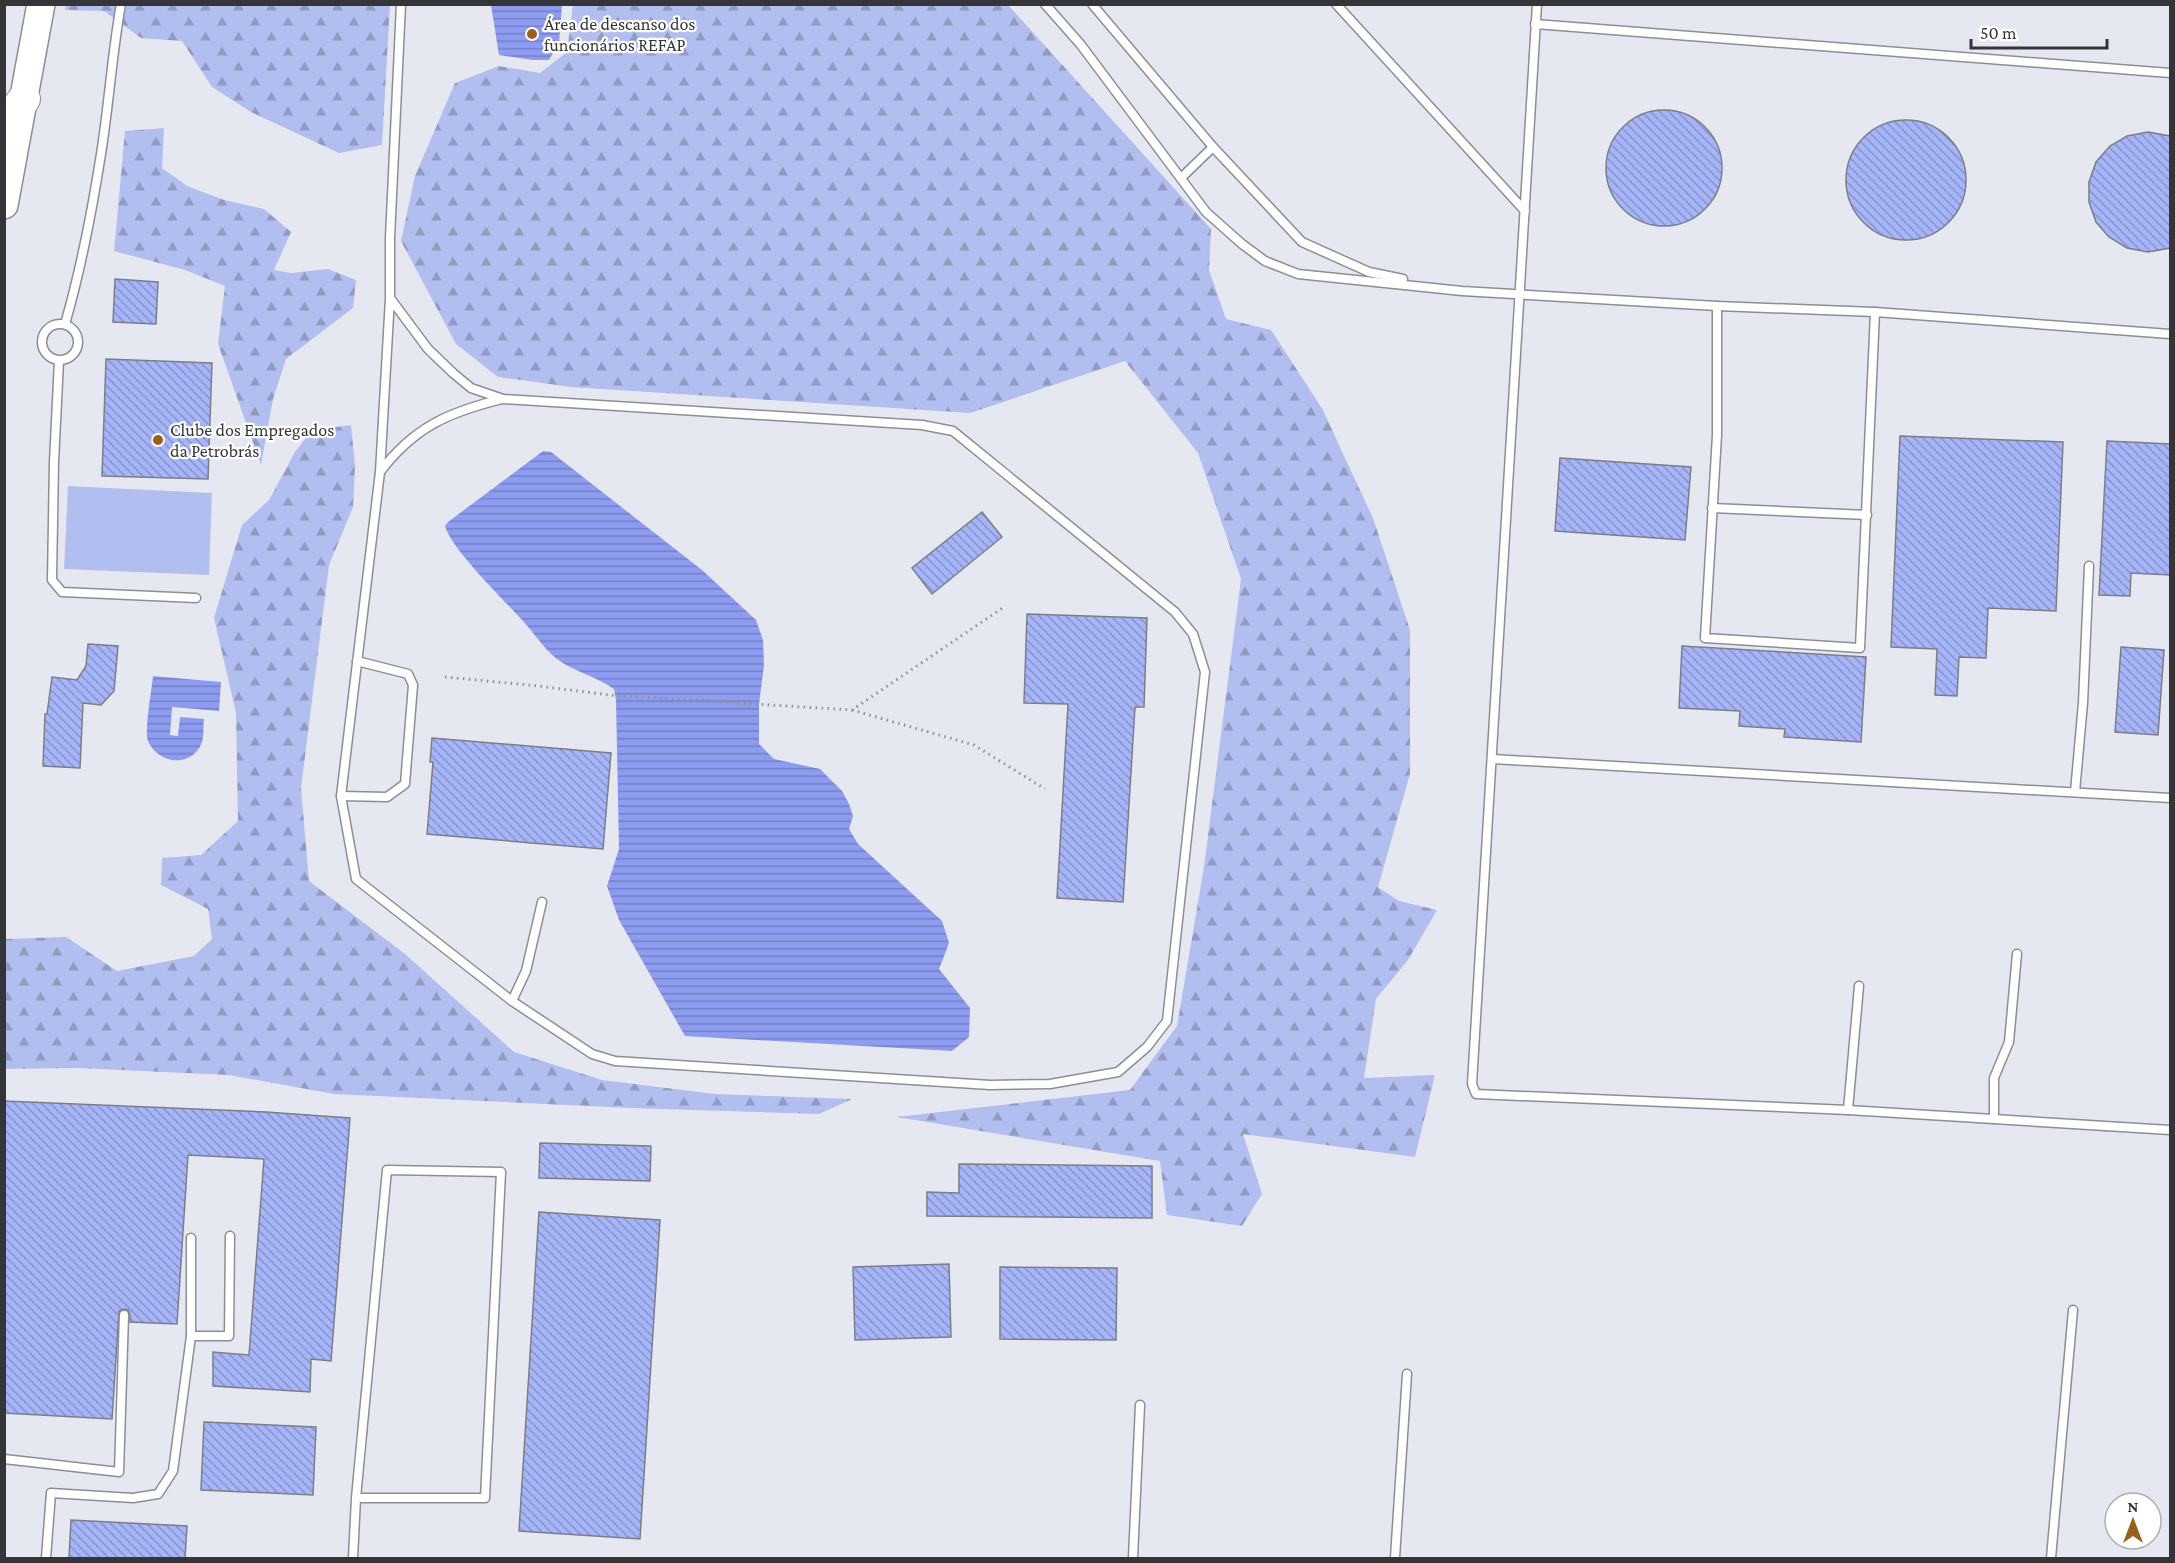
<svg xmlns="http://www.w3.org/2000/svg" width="2175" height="1563" font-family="'Crimson Pro',serif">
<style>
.forest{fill:url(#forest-firs)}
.green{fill:#b3bef0}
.water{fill:url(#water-rules)}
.building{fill:url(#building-back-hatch);stroke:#7c7e86;stroke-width:1.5}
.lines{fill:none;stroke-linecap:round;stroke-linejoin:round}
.lane-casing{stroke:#8c8e96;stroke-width:11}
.primary-casing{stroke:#8c8e96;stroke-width:30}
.highway-casing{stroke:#8c8e96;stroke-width:34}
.path{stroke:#8d8f95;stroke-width:3;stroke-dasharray:1.5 4.5;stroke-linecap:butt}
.lane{stroke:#fff;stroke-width:8}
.primary{stroke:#fff;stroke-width:27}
.highway{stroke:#fff;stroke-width:32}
.poi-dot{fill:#9a601f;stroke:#fff;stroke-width:2}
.labels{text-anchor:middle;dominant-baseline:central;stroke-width:4.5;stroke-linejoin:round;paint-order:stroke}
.poi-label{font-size:18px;fill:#343538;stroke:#fff;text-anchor:start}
</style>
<defs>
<pattern id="forest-firs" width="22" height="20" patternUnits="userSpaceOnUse" patternTransform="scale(1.5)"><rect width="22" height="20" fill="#b3bef0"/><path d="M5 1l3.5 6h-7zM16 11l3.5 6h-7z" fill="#929bc3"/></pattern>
<pattern id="water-rules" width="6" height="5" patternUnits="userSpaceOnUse" patternTransform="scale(1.5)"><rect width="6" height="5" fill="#8d9cf0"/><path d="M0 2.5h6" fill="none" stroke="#7480c3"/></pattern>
<pattern id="building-back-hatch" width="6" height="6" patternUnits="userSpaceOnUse" patternTransform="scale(1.5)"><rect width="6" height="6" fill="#a6b4f9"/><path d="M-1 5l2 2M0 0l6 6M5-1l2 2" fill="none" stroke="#8893cb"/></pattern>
</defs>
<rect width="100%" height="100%" fill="#e6e8f1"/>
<!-- forest -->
<g class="forest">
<polygon points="66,4 390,5 382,145 339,153 251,112 212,87 182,41 141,38 104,11 65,10"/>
<polygon points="573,5 1008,5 1211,229 1209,270 1226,319 1271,330 1323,410 1344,456 1373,518 1410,630 1410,774 1378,887 1399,901 1437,910 1408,960 1376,999 1364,1078 1435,1075 1415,1157 1243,1134 1262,1194 1242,1226 1167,1215 1160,1161 897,1117 1130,1090 1177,1026 1204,867 1241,579 1198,453 1125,361 970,413 571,387 498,377 456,344 401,241 415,176 455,83 499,66 540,73 567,52"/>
<polygon points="164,128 162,168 187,186 224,200 264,209 291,232 274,270 291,273 328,269 356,280 353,308 286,359 273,399 261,465 218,344 225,286 185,270 114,251 125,131"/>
<polygon points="351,425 355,466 353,507 329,565 301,788 309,881 405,954 514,1052 602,1080 715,1094 852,1099 819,1114 630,1108 334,1094 229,1075 77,1068 5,1069 5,939 66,937 117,971 194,956 212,939 208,909 161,885 162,858 201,855 238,821 236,713 214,618 242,525 269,500 295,452 312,430"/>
</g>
<!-- green -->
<polygon class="green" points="68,486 212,493 209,575 64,569"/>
<!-- water -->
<g class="water">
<polygon points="491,5 562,5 559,43 549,60 532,60 499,55"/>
<path d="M543 451 551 452 702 570 756 620 763 640 764 665 759 704V744L774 759 820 769 842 791 849 804 853 816 849 829 858 844 942 921 949 943 939 969 970 1008 969 1037 952 1051 685 1036 619 920 607 886 619 849 616 700 614 689C596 676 574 672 557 659 544 649 534 633 523 621 504 600 452 550 445 526L448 522Z"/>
<path d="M153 676 221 682 219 711 172 707 170 735 178 736 180 717 204 719C203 726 204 736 202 742 192 769 158 764 148 741 144 732 152 688 153 676Z"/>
</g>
<!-- building -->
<g class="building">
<circle cx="1664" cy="168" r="58"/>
<circle cx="1906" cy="180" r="60"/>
<polygon points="2148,132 2170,136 2170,248 2148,252 2127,248 2109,237 2096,222 2089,202 2089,182 2096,162 2110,146 2127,136"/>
<polygon points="115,279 158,282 156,324 113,322"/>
<polygon points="106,359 212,363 208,479 102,476"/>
<polygon points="1900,436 2063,442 2056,611 1988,608 1986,658 1959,657 1957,696 1935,695 1937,649 1891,647"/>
<polygon points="2107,441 2170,444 2170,575 2131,573 2130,596 2099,595"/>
<polygon points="1560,458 1691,467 1685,540 1555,531"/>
<polygon points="982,512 1002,537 932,594 912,568"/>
<polygon points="1027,614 1147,618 1144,707 1135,707 1123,902 1057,898 1068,704 1024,703"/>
<polygon points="88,644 118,646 114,691 101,705 83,703 80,768 43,766 45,714 47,714 52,677 77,680 86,666"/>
<polygon points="1682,646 1866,657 1861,742 1784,737 1785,729 1739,726 1740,711 1679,708"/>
<polygon points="2121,647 2164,650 2158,735 2115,732"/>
<polygon points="432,738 611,753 603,849 427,834 433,762 430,762"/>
<polygon points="4,1101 266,1112 350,1118 331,1361 311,1359 310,1392 213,1386 213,1352 249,1355 264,1159 188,1155 177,1324 130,1322 130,1315 128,1310 124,1309 119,1311 112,1419 4,1413"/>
<polygon points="540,1143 651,1146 650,1181 539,1178"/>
<polygon points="959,1164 1152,1166 1152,1218 927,1216 927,1192 959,1193"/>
<polygon points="539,1212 660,1220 640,1539 519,1531"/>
<polygon points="949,1264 951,1337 855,1340 853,1267"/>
<polygon points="1000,1267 1117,1268 1116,1340 1000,1339"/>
<polygon points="204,1422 316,1427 313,1495 201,1490"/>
<polygon points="71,1520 187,1526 185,1558 69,1558"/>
</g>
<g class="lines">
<defs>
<g id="lane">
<polyline points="1045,4 1081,45 1206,212 1242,244 1265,261 1298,274 1462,291 1717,306 1875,312 2170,334"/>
<polyline points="1092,4 1213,147 1302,242 1369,272 1403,279"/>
<polyline points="1336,4 1525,211"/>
<polyline points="1537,4 1472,1084 1476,1094 1848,1110 2170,1130"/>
<polyline points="1535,24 2170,73"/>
<polyline points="1181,178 1213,147"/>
<polyline points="390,298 428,349 453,373 471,388 503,399 922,425 953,431 1175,612 1193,634 1205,672 1167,1021 1147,1047 1118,1072 1050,1084 990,1085 615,1061 592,1054 512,1001 356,879 341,796 380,472 390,298 390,238 401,4"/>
<polyline points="1717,306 1717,435 1705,638 1860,648 1875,312"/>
<circle cx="60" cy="342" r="18"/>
<path d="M65 324C81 269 92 211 101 154 109 104 112 54 121 4"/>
<polyline points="59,361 54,462 52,580 62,592 196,598"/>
<path d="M380 472C414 427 449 412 502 399"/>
<polyline points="1712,508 1867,515"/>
<polyline points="1493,759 2170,798"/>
<polyline points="2075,792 2083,703 2089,566"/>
<polyline points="341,796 387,797 405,784 413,685 408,674 357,661"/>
<polyline points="512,1001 526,971 542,902"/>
<polyline points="1848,1110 1859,986"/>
<polyline points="1994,1119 1994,1078 2009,1042 2017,954"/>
<polyline points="191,1238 191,1336 229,1336 230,1236"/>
<polyline points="4,1459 119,1472 124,1315"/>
<polyline points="46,1558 51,1493 133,1498 158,1494 173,1471 191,1336"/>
<polyline points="353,1558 356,1498 387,1170 501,1172 485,1498 356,1498"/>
<polyline points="1133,1558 1140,1405"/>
<polyline points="1395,1558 1407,1374"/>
<polyline points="2051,1558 2073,1310"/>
</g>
<polyline id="primary" points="4,205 41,4"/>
<polyline id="highway" points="4,126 24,99"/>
</defs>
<!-- lane casing -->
<use href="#lane" class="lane-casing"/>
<!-- primary casing -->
<use href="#primary" class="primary-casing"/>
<!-- highway casing -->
<use href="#highway" class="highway-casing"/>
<!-- path -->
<g class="path">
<polyline points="445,677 539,686 609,695 852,710 1004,607"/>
<polyline points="852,710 974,745 1045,789"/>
</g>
<!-- lane -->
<use href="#lane" class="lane"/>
<!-- primary -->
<use href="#primary" class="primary"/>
<!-- highway -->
<use href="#highway" class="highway"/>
</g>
<!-- markers -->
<g class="poi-dot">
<circle cx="532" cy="34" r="6"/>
<circle cx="158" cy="440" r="6"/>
</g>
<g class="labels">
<!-- poi labels -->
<g class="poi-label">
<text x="544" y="24">Área de descanso dos<tspan x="544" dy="21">funcionários REFAP</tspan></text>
<text x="170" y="430">Clube dos Empregados<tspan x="170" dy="21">da Petrobrás</tspan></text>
</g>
</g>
<!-- border -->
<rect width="2175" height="1563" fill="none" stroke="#343538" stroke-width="12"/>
<!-- north arrow -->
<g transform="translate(2133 1521)"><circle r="28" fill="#ffffff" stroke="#aeaeaf" stroke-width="1.5"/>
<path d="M0-4.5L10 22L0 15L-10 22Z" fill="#9a601f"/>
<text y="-9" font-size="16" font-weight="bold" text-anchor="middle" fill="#343538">N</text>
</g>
<!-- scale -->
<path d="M1971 39v9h136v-9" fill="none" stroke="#343538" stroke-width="3"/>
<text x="1980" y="39" font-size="18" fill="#343538" stroke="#ffffff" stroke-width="4.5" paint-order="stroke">50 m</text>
</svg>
